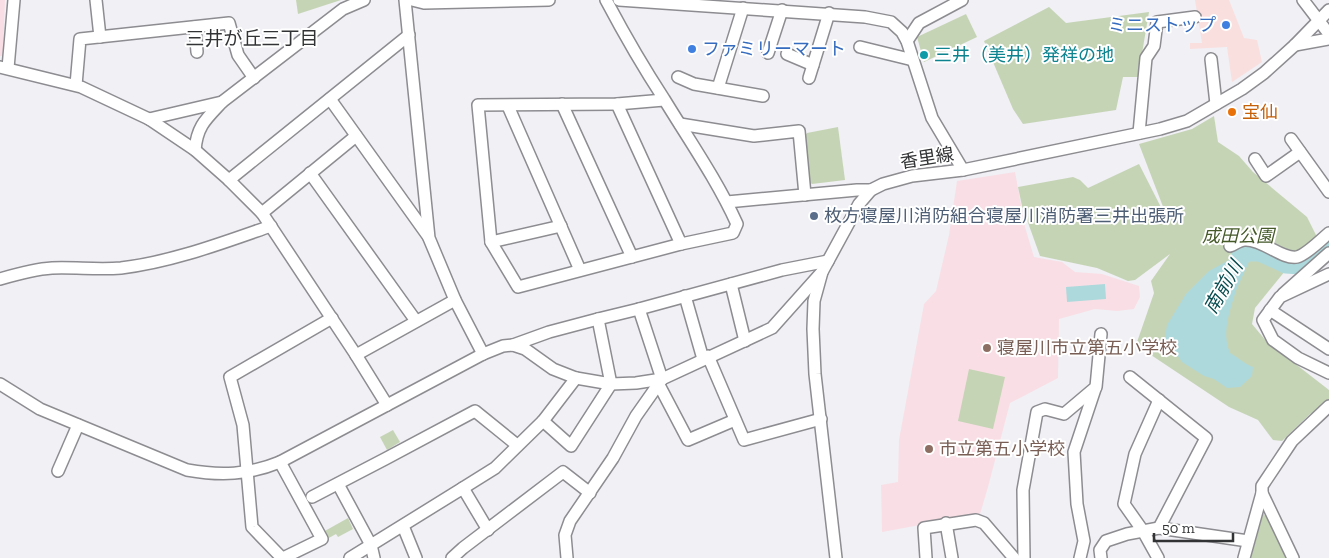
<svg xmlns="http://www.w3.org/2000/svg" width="1329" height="558" font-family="'Zilla Slab','Noto Sans JP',serif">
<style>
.commercial{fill:#fadfdf}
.education{fill:#f9dfe5}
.green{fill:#c6d4b6}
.water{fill:#add9dc}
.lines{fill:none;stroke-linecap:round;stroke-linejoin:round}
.river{stroke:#add9dc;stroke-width:19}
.minor-casing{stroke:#8d8d91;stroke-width:14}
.minor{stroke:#fff;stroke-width:11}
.shop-dot{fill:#3f7fe0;stroke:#fff;stroke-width:2}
.culture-dot{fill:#0f9aa8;stroke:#fff;stroke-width:2}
.food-dot{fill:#e8710a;stroke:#fff;stroke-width:2}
.service-dot{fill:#5c6f8a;stroke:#fff;stroke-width:2}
.education-dot{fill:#8d6e63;stroke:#fff;stroke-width:2}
.labels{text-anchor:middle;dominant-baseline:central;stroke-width:4;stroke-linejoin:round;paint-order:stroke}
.shop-label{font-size:18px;fill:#366cbe;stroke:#fff;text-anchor:end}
.culture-label{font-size:18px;fill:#0d838f;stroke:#fff;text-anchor:start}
.food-label{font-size:18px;fill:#c56008;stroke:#fff;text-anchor:start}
.street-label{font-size:18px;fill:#323334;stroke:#fff}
.service-label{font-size:18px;fill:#4e5e75;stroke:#fff;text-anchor:start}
.park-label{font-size:18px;font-style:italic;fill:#455929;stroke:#fff}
.education-label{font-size:18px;fill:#785e54;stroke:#fff;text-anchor:start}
.neighbourhood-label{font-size:19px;fill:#323334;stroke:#fff}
.water-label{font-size:19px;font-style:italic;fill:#0a4c50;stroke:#fff}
</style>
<rect width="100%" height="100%" fill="#f0f0f5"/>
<!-- commercial -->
<polygon class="commercial" points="1195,0 1229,0 1244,38 1257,40 1262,62 1232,82 1227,47 1190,49 1190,43 1202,43"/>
<!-- education -->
<g class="education">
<polygon points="0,0 5,0 3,56 0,56"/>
<polygon points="1015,172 1025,227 1034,257 1062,262 1075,272 1102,274 1139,286 1140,297 1134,309 1117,311 1095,309 1059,319 1058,378 1010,403 988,487 980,514 882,532 881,485 898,482 899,440 924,304 936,291 949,235 957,181"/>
</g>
<!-- green -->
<g class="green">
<polygon points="296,0 341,0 298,14"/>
<polygon points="1049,7 1066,23 1149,12 1138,77 1123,77 1116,110 1023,124 1013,109 984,41"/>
<polygon points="966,14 977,37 924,62 917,37"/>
<polygon points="1214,116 1218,142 1239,156 1253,172 1307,217 1317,237 1303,249 1255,308 1252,324 1267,342 1329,390 1329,403 1325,407 1310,414 1282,441 1273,440 1258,420 1229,407 1136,345 1154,293 1151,281 1170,254 1135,280 1128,281 1097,268 1040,256 1022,206 1018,187 1073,177 1080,180 1088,188 1139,164 1170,225 1139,144 1192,129"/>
<polygon points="838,127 845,180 812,184 809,182 803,138 807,133"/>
<polygon points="969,369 1005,377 993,429 958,421"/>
<polygon points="393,430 400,442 387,450 380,437"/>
<polygon points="1263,514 1271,520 1289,558 1251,558"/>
<polygon points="348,518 353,529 338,537 336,534 327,539 323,532"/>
</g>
<!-- water -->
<g class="water">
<path d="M1229 260 1241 267C1239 295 1218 324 1230 353 1238 357 1244 364 1253 367L1252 376 1240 387 1227 388 1214 379 1204 376 1182 362 1165 338 1167 325 1186 294 1209 271Z"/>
<polygon points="1105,284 1106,299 1067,302 1066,287"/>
</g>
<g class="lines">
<!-- river -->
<polyline class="river" points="1227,287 1243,252 1260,252 1286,264 1301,265 1329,239"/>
<defs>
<g id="minor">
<polyline points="96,0 100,37"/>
<polyline points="405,0 429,238 455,300 483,354"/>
<polyline points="412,0 424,3 549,0"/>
<path d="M606 0C624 34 643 67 664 99 689 140 717 180 737 224L733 233 681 244 518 287 491 242 478 105 617 104 664 100"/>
<polyline points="619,0 865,17 891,22 902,32 907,41 932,118 963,170"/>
<polyline points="1303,0 1329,34"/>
<polyline points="195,27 197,52"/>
<polyline points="907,41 919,23 962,0"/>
<polyline points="1295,45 1329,39"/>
<polyline points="860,47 913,60"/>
<polyline points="768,53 782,10"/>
<polyline points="787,54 813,65"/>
<polyline points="1211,59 1216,104"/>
<polyline points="0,67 81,87 149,119 195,150 229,180 262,213 356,355 387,405"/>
<polyline points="8,68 14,0"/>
<polyline points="678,77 694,84 763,96"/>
<polyline points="809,78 829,13"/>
<polyline points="76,85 80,39 229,23 238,55 254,78"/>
<polyline points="718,88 743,8"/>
<polyline points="330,99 428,236"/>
<polyline points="562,104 632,257"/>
<polyline points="617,104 681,244"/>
<polyline points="508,106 580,270"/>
<polyline points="149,119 222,102 343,9 364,0"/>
<polyline points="680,124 754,136 799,131 805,195"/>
<polyline points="1139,133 1146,58 1154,46 1157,22 1195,17"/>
<polyline points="1291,139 1329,192"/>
<path d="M195 150C197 126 206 119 222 102"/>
<polyline points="1255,159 1266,176 1300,152"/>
<polyline points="310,173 416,321"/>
<polyline points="229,180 409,35"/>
<polyline points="727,202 857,190 871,190"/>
<polyline points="262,213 356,136"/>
<polyline points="491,242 561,226"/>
<path d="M1230 246C1235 244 1240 240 1245 240 1263 239 1282 260 1297 257 1306 255 1322 239 1329 233"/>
<polyline points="1329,274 1280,297 1263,320 1273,340 1298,358 1329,373"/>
<path d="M0 279C17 274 35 269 52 268 75 267 98 270 121 268 172 262 222 243 271 226"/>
<polyline points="731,284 745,341"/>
<polyline points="1283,294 1329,253"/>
<polyline points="685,296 703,359"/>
<polyline points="639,309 662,379"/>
<polyline points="1270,310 1329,349"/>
<polyline points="513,345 549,332 598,319 639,309 782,270 828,261"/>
<polyline points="356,355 455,300"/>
<polyline points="708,356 744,440 821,419"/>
<polyline points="1130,377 1206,438 1159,528"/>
<polyline points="658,383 688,440 735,420"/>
<path d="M0 384 40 409 187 470C221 476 248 475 280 462L483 354 503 346 513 345 525 349 553 369 576 378 611 384 636 383 662 379 772 328 822 272"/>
<polyline points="543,421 571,446 611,384 598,319"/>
<polyline points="280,462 322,539 283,558"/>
<polyline points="58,471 78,425"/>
<polyline points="338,484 371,545 374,558"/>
<polyline points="463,488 495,468 543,421 576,378"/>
<polyline points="1262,493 1293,558"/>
<polyline points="312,497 385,459 475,411 517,445"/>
<polyline points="946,523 952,558"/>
<polyline points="403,526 416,558"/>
<polyline points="282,558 252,527 243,425 230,377 332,318"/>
<polyline points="350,558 463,488 488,530"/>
<polyline points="452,558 463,548 563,472 590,493"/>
<polyline points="567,558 565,535 570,521 613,458 636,416 662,379"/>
<polyline points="836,558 815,374 813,329 814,301 822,272 859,204 871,190 883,184 912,176 963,170 1160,129 1187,121 1242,89 1264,73 1295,45 1329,10"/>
<polyline points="926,558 924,528 976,520 984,523 1014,558"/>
<polyline points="1024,558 1023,490 1037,412 1045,409 1064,414 1096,387 1101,334"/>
<polyline points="1080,558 1084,541 1077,504 1074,452 1095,389"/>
<polyline points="1101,558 1100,550 1106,541 1127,534 1159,528 1248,541"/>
<polyline points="1158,558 1143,531 1124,504 1135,454 1159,400"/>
<polyline points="1244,558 1262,493 1262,486 1292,441 1329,406"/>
</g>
</defs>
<!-- minor casing -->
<use href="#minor" class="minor-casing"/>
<!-- minor -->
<use href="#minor" class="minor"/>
</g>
<!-- markers -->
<g class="shop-dot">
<circle cx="1226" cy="25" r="5"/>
<circle cx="692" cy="49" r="5"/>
</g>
<circle class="culture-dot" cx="924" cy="55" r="5"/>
<circle class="food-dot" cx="1232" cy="112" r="5"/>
<circle class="service-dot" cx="814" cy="216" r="5"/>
<g class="education-dot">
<circle cx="987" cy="348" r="5"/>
<circle cx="929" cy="449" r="5"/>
</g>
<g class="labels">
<!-- shop labels -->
<g class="shop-label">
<text x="1216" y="25">ミニストップ</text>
<text x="702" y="49" text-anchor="start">ファミリーマート</text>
</g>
<!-- culture labels -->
<g class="culture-label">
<text x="934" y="55">三井（美井）発祥の地</text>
</g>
<!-- food labels -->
<g class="food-label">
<text x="1242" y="112">宝仙</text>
</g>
<!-- street labels -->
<g class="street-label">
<text transform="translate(927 158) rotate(-9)">香里線</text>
</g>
<!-- service labels -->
<g class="service-label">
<text x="824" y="216">枚方寝屋川消防組合寝屋川消防署三井出張所</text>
</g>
<!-- park labels -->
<g class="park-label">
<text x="1238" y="236">成田公園</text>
</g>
<!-- education labels -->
<g class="education-label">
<text x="997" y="348">寝屋川市立第五小学校</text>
<text x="939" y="449">市立第五小学校</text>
</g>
<!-- neighbourhood labels -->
<g class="neighbourhood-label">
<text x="252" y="38">三井が丘三丁目</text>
</g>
<!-- water labels -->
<g class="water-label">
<text transform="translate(1223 287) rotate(-60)">南前川</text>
</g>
</g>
<!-- scale -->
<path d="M1154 533v8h79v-8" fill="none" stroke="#323334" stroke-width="2.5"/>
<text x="1162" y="533" font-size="15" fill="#323334" stroke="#ffffff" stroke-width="4" paint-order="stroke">50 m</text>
</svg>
